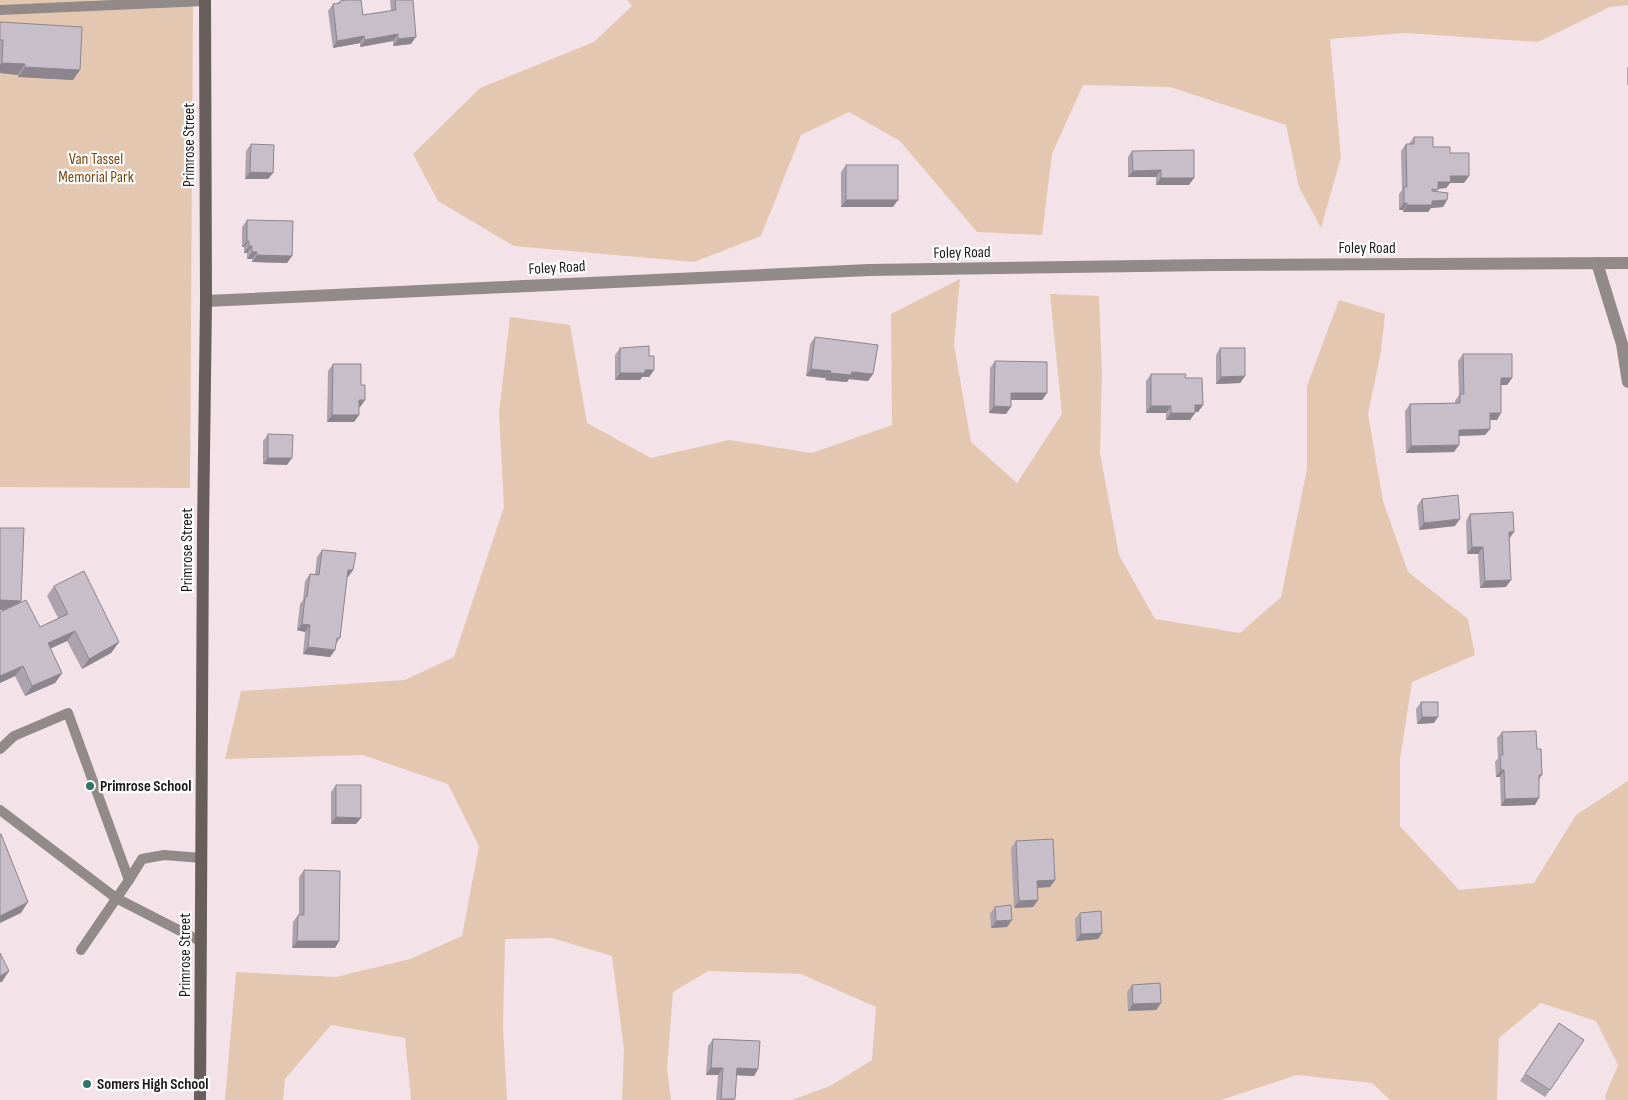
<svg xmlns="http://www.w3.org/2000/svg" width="1628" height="1100" font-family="'Sofia Sans Condensed',sans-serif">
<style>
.green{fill:#e3c7b0}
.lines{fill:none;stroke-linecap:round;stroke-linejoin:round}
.service{stroke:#918a89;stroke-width:10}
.minor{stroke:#918a89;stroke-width:12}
.secondary{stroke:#685e5c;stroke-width:12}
.wall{fill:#aca3ae}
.shaded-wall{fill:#8c858d}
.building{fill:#c8beca;stroke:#8c858d}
.poi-dot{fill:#2f756b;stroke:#fff;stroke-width:2}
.labels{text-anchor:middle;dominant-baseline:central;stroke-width:4.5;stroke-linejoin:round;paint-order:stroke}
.street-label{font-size:16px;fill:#1f1a1c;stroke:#fff}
.park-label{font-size:16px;fill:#7b4811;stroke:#fff}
.poi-label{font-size:16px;font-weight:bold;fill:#1f1a1c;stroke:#fff;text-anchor:start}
</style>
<rect width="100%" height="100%" fill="#f3e3e8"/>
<!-- green -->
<g class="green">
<polygon points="0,0 193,0 190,488 0,487"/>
<polygon points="627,0 1628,0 1628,5 1610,7 1538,42 1405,33 1330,39 1341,157 1321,228 1299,187 1286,125 1170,87 1083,85 1052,154 1042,235 977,232 900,141 849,112 801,135 761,236 694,262 514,246 438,201 413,154 480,88 594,42 632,6"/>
<polygon points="960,279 954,345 971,442 1017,483 1062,414 1050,294 1099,296 1102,373 1100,453 1119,555 1155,619 1240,633 1281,597 1307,469 1307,386 1339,300 1385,314 1381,351 1368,414 1383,501 1408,572 1468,619 1475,655 1412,682 1400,759 1400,826 1459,890 1534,883 1576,815 1628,781 1628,1100 1606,1100 1605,1096 1618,1065 1596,1021 1541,1003 1499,1038 1497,1100 1390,1100 1372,1083 1297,1075 1221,1100 792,1100 830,1086 872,1060 876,1007 801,974 708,971 673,992 667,1069 671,1100 622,1100 624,1049 612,956 552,938 505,939 503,1027 507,1100 411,1100 405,1038 331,1025 285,1079 283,1100 225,1100 236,972 336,977 410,959 462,936 479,846 448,784 363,755 225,759 241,691 405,680 454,657 504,507 499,413 510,317 570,325 587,423 651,458 729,440 812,453 892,425 891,314"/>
</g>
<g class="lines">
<!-- service -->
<g class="service">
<polyline points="0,10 205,1"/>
<polyline points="0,749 14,736 68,713 129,880"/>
<polyline points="0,810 116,898 202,942"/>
<polyline points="81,950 129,880 142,859 164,855 202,858"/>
</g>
<!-- minor -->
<g class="minor">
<polyline points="1597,263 1622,344 1628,382"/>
<polyline points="206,301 869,270 1211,265 1628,263"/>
</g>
<!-- secondary -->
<polyline class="secondary" points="200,1100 203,531 206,301 205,0"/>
</g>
<!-- wall -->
<g class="wall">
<polygon points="390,0 413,0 411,44 393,46 393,41 360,47 360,43 333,48 328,11 333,4 338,3 340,1 363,15 391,11"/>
<polygon points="0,22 73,80 18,77 18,75 0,73"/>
<polygon points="1628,66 1628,85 1627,85 1627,68"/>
<polygon points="1414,137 1433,147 1450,153 1464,183 1450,183 1446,188 1438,189 1436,192 1447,200 1443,207 1431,208 1428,212 1403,212 1403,210 1399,210 1399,194 1402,190 1401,151 1406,144 1409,144"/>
<polygon points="251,144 273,173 268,179 245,179 246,151"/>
<polygon points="1132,151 1189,185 1156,185 1156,177 1128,177 1128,157"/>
<polygon points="846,165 893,207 841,207 841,172"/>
<polygon points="247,220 292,256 287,263 252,262 252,259 247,259 247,253 244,253 244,247 242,247 242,227"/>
<polygon points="815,337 873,374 868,381 849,379 847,382 825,380 826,378 806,376 810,344"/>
<polygon points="620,348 649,356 654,370 649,377 642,377 640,380 615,380 615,355"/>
<polygon points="1220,348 1245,376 1240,383 1216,384 1216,355"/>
<polygon points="1463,354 1512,378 1507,385 1501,385 1497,420 1490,420 1490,429 1485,435 1459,436 1454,452 1406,453 1405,411 1410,404 1455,403 1455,401 1459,395 1458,361"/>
<polygon points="995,361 1047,393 1042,400 1011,400 1006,414 989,413 990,368"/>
<polygon points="333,364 361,385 365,400 360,407 359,407 359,415 354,422 327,422 328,371"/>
<polygon points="1151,374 1203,405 1198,412 1195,412 1190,420 1166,420 1166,413 1146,413 1146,381"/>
<polygon points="268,434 287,465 263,464 263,441"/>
<polygon points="1422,499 1455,526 1419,530 1417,506"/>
<polygon points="1470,514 1509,539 1506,587 1480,588 1478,554 1467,554 1466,521"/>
<polygon points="0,528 21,601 18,604 40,627 58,618 47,596 54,586 119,642 111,653 82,669 67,641 50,649 62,673 55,683 25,696 15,676 0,683 0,612 4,611 0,610"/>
<polygon points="322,550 353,570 348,577 347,577 340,638 336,644 335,650 330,657 303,654 305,632 297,630 300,604 303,600 305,581 310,574 315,574 317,557"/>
<polygon points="1421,702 1434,723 1417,724 1416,709"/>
<polygon points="1502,732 1537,749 1542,775 1539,780 1535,805 1501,806 1500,777 1496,777 1495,762 1498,758 1497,738"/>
<polygon points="336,785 356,824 331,824 331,792"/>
<polygon points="1016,841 1055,880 1050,887 1037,888 1038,900 1033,907 1014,908 1011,848"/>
<polygon points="304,870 339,941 335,948 292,948 293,922 298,915 299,915 299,877"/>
<polygon points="995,907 1007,927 991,928 990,914"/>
<polygon points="1080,913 1102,933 1098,939 1076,941 1075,919"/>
<polygon points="1132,985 1161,1003 1156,1010 1128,1011 1127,992"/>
<polygon points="1559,1023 1584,1040 1545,1097 1520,1081"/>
<polygon points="713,1039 758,1069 754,1076 736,1075 734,1100 716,1100 718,1075 706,1075 708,1046"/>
</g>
<!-- shaded-wall -->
<g class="shaded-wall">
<polygon points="398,34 393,41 360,47 365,40"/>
<polygon points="364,36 360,43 333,48 337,41"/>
<polygon points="416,37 411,44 393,46 398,39"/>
<polygon points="2,63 25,64 18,75 0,73 0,65"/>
<polygon points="25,67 80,70 73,80 18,77"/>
<polygon points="1161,170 1156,177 1128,177 1133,171"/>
<polygon points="250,172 273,173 268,179 245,179"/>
<polygon points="1450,176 1469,176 1464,183 1450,183 1446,188 1433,189 1438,182"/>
<polygon points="1161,178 1194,178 1189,185 1156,185"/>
<polygon points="846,200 898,200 893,207 841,207"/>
<polygon points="1447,200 1443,207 1431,208 1428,212 1403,212 1407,205 1432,201"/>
<polygon points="1404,203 1407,203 1403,210 1399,210"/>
<polygon points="247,241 249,241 244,247 242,247"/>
<polygon points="249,246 252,246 247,253 244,253"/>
<polygon points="252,252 257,252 252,259 247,259"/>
<polygon points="257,255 292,256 287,263 252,262"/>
<polygon points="811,369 831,371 826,378 806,376"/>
<polygon points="645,370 654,370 649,377 642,377 640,380 615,380 620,373"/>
<polygon points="852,372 873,374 868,381 849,379 847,382 825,380 830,373"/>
<polygon points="1245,376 1240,383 1216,384 1221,377"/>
<polygon points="1501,378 1512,378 1507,385 1496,385"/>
<polygon points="1011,393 1047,393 1042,400 1006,400"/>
<polygon points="359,400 365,400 360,407 354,406"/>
<polygon points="1195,405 1203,405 1198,412 1190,412"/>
<polygon points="994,406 1011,407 1006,414 989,413"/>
<polygon points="1151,406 1171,406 1166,413 1146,413"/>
<polygon points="1171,413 1195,413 1190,420 1166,420"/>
<polygon points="1490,413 1501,413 1497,420 1485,420"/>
<polygon points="332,415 359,415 354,422 327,422"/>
<polygon points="1490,429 1485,435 1454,436 1459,430"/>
<polygon points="1459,445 1454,452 1406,453 1411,446"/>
<polygon points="268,458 292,458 287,465 263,464"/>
<polygon points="1460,519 1455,526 1419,530 1424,523"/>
<polygon points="1509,532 1514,532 1509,539"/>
<polygon points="1472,547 1483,547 1478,554 1467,554"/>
<polygon points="348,570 353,570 348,577 343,577"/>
<polygon points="1511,580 1506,587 1480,588 1485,581"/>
<polygon points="0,600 21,601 13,611 0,610"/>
<polygon points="302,624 310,625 305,632 297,630"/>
<polygon points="75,631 67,641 40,653 48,643"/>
<polygon points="119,642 111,653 82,669 89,659"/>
<polygon points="308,647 335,650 330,657 303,654"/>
<polygon points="23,666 15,676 0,683 0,676"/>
<polygon points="62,673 55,683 25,696 32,686"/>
<polygon points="1422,717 1438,717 1434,723 1417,724"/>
<polygon points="1501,770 1504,770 1500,777 1496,777"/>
<polygon points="1539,798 1535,805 1501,806 1505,799"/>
<polygon points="336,817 361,818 356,824 331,824"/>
<polygon points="1055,880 1050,887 1032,888 1037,881"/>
<polygon points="1038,900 1033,907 1014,908 1019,901"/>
<polygon points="28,902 21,913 0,923 0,916"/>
<polygon points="1012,920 1007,927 991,928 996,921"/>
<polygon points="1102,933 1098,939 1076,941 1081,934"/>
<polygon points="297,941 339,941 335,948 292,948"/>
<polygon points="9,971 2,982 0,982 0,976"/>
<polygon points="1161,1003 1156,1010 1128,1011 1133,1004"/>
<polygon points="711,1068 723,1068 718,1075 706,1075"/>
<polygon points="737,1068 758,1069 754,1076 732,1075"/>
</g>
<!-- building -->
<g class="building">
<polygon points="346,0 361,0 363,15 396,10 395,0 413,0 416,37 398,39 398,34 365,40 364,36 337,41 333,4 340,3 340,1"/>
<polygon points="0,22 82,27 80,70 25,67 25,64 2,63 3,40 0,40"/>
<polygon points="1414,137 1433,137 1433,147 1450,147 1450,153 1469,153 1469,176 1450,176 1451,182 1438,182 1438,190 1432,189 1432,191 1448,193 1447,200 1432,201 1432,205 1407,205 1407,203 1404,203 1404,187 1407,187 1406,144 1414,144"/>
<polygon points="251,144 274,145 273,173 250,172"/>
<polygon points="1194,150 1194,178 1161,178 1161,170 1133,171 1132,151"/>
<rect x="846" y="165" width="52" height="35"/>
<polygon points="247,220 293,221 292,256 257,255 257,252 252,252 252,246 249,246 249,241 247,241"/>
<polygon points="815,337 878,345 873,374 852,372 851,375 830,373 831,371 811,369"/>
<polygon points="649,346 649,356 654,356 654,370 645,370 645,373 620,373 620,348"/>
<polygon points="1220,348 1245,348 1245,376 1221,377"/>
<polygon points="1463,354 1512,354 1512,378 1501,378 1501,413 1490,413 1490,429 1459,430 1459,445 1411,446 1410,404 1460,403 1460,394 1464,394"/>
<polygon points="995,361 1047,362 1047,393 1011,393 1011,407 994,406"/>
<polygon points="333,364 361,364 361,385 365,385 365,400 359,400 359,415 332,415"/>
<polygon points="1151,374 1186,374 1185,378 1202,378 1203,405 1195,405 1195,413 1171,413 1171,406 1151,406"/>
<polygon points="268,434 293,435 292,458 268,458"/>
<polygon points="1458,495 1460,519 1424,523 1422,499"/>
<polygon points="1513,512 1514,532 1509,532 1511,580 1485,581 1483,547 1472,547 1470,514"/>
<polygon points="0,528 24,528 21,601 0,600"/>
<polygon points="322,550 356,553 353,570 348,570 340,638 337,638 335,650 308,647 310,625 302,624 305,597 307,597 310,574 319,575"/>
<polygon points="84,571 119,642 89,659 75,631 48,643 62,673 32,686 23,666 0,676 0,612 26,600 40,627 68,614 54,586"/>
<polygon points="1421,702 1438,702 1438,717 1422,717"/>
<polygon points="1536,731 1537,749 1541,749 1542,775 1539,775 1539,798 1505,799 1504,770 1501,770 1500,755 1503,755 1502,732"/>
<polygon points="336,785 361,785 361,818 336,817"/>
<polygon points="0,834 1,834 28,902 0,916"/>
<polygon points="1053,839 1055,880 1037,881 1038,900 1019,901 1016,841"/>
<polygon points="304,870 340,871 339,941 297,941 298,915 304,915"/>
<polygon points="1011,905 1012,920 996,921 995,907"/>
<polygon points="1101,911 1102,933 1081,934 1080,913"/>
<polygon points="0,953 9,971 0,976"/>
<polygon points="1160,983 1161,1003 1133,1004 1132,985"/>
<polygon points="1559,1023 1584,1040 1550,1090 1525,1074"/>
<polygon points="713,1039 760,1041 758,1069 737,1068 735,1099 721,1099 723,1068 711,1068"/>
</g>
<!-- markers -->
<g class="poi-dot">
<circle cx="90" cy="786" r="5"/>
<circle cx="87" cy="1084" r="5"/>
</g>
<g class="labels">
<!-- street labels -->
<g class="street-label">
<text transform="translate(189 145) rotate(-90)">Primrose Street</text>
<text x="1367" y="248">Foley Road</text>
<text transform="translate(962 253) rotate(-1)">Foley Road</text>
<text transform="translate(557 268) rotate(-3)">Foley Road</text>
<text transform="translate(187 550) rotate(-90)">Primrose Street</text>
<text transform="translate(185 955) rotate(-90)">Primrose Street</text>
</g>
<!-- park labels -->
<g class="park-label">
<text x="96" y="159">Van Tassel<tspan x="96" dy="18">Memorial Park</tspan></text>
</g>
<!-- poi labels -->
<g class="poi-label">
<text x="100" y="786">Primrose School</text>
<text x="97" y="1084">Somers High School</text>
</g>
</g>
</svg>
